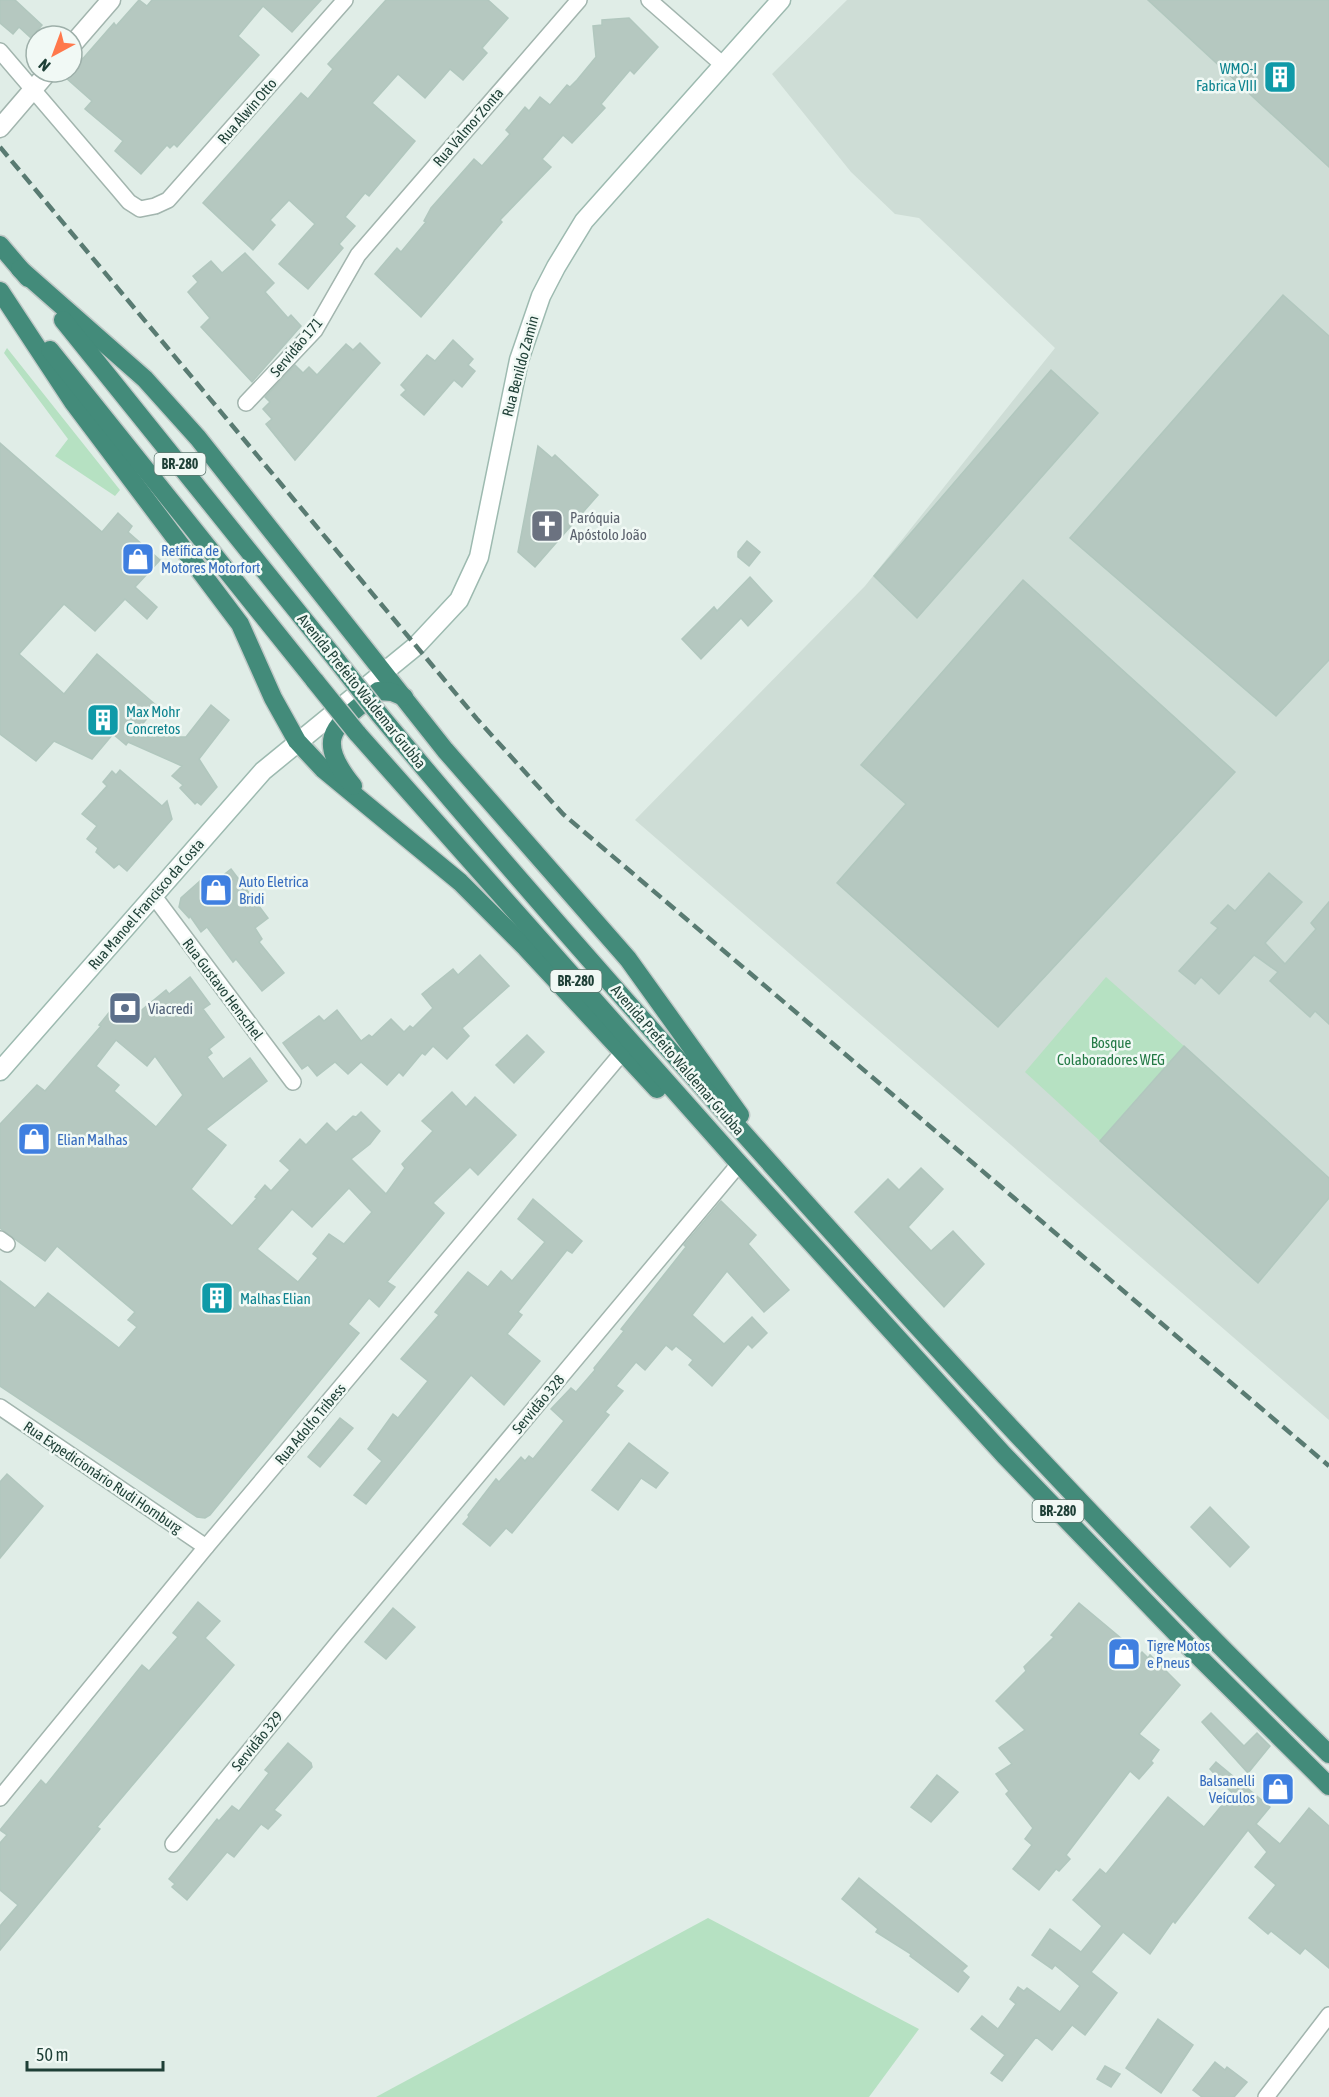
<svg xmlns="http://www.w3.org/2000/svg" width="1329" height="2097" font-family="'Asap Condensed',sans-serif">
<style>
.built{fill:#ceddd6}
.green{fill:#b6e1c2}
.building{fill:#b5c8c0;stroke:#b1c7be;stroke-width:1.5;fill-rule:evenodd}
.lines{fill:none;stroke-linecap:round;stroke-linejoin:round}
.minor-casing{stroke:#a2b5ae;stroke-width:18}
.tertiary-casing{stroke:#a2b5ae;stroke-width:21}
.secondary-casing{stroke:#9dbab0;stroke-width:21}
.trunk-casing{stroke:#c0c9c7;stroke-width:21}
.minor{stroke:#fff;stroke-width:15}
.tertiary{stroke:#fff;stroke-width:18}
.secondary{stroke:#fff;stroke-width:18}
.trunk{stroke:#438b7a;stroke-width:18}
.rail{stroke:#597b72;stroke-width:4.5;stroke-dasharray:12 6;stroke-linecap:butt}
.trunk-bridge-casing{stroke:#c0c9c7;stroke-width:21;stroke-linecap:butt}
.trunk-bridge{stroke:#438b7a;stroke-width:18}
.labels{text-anchor:middle;dominant-baseline:central;stroke-width:5;stroke-linejoin:round;paint-order:stroke}
.shield{fill:#f1f9f5;stroke:#5d776f;stroke-width:1.5}
.shield-label{font-size:14px;font-weight:bold;fill:#1e3f36}
.culture-label{font-size:15px;fill:#0d838f;stroke:#f1f9f5;text-anchor:start}
.street-label{font-size:15px;fill:#1e3f36;stroke:#f1f9f5}
.worship-label{font-size:15px;fill:#5b616d;stroke:#f1f9f5;text-anchor:start}
.shop-label{font-size:15px;fill:#366cbe;stroke:#f1f9f5;text-anchor:start}
.service-label{font-size:15px;fill:#4e5e75;stroke:#f1f9f5;text-anchor:start}
.park-label{font-size:15px;fill:#247a46;stroke:#f1f9f5}
</style>
<rect width="100%" height="100%" fill="#e0ede7"/>
<!-- built -->
<polygon class="built" points="847,0 1329,0 1329,1420 635,820 865,586 1055,348 919,218 895,214 851,172 772,74"/>
<!-- green -->
<g class="green">
<polygon points="7,348 120,490 115,496 55,456 68,439 4,353"/>
<polygon points="1106,977 1184,1046 1100,1141 1025,1072"/>
<polygon points="708,1918 919,2029 869,2097 376,2097"/>
</g>
<!-- building -->
<g class="building">
<polygon points="0,0 15,0 42,25 31,38 19,27 13,34 0,23"/>
<polygon points="139,0 147,6 152,0 321,0 292,32 263,6 238,36 259,55 177,147 174,144 170,148 167,145 141,174 115,151 123,141 85,109 92,101 66,78 114,23 116,26"/>
<polygon points="386,0 488,0 508,18 482,48 487,53 463,80 450,69 425,98 398,74 372,103 415,141 369,196 365,193 345,217 355,226 339,244 343,248 308,289 279,264 315,224 289,200 270,220 275,225 253,250 203,203 301,93 308,99 333,69 328,64"/>
<polygon points="1148,0 1329,0 1329,167"/>
<polygon points="629,18 658,47 634,74 630,70 601,104 605,108 572,143 563,135 542,159 551,167 500,220 502,222 421,317 375,274 397,248 401,252 426,222 424,221 431,208 474,159 482,166 510,134 506,130 525,107 529,111 540,97 550,105 567,85 570,87 577,80 596,57 593,26 602,25 602,20"/>
<polygon points="245,253 274,283 265,292 288,318 291,315 301,326 252,382 201,327 210,318 188,292 198,282 193,276 211,261 222,273"/>
<polygon points="1283,295 1329,336 1329,660 1276,716 1070,538"/>
<polygon points="453,340 473,359 468,365 475,371 462,387 454,380 424,415 401,395 406,390 401,385 427,355 435,361"/>
<polygon points="360,343 380,363 295,460 266,424 272,419 263,409 270,402 265,397 295,365 303,373 309,367 317,375 346,344 353,350"/>
<polygon points="1051,370 1098,413 917,618 874,576"/>
<polygon points="0,443 102,532 118,513 132,526 128,532 160,560 135,587 157,607 147,619 125,599 95,631 64,604 19,654 64,694 97,654 157,706 132,737 186,737 211,705 229,720 199,759 217,787 201,805 197,802 195,804 180,788 183,785 172,776 182,766 128,742 126,745 113,734 92,759 54,741 36,761 0,734"/>
<polygon points="538,446 552,458 555,455 598,495 535,567 518,552"/>
<polygon points="747,541 760,552 749,566 738,557 738,552"/>
<polygon points="750,577 772,601 748,626 741,618 701,659 682,639 714,607 717,611"/>
<polygon points="1023,580 1235,772 998,1027 837,883 906,804 861,765"/>
<polygon points="120,770 162,806 167,801 172,819 127,871 119,864 114,868 96,852 98,848 87,839 97,826 82,814 107,786 103,782 112,771 116,775"/>
<polygon points="231,869 268,918 255,928 262,939 259,942 284,973 262,991 236,959 233,962 207,927 201,932 190,916 189,918 179,907 181,898 201,880 207,888"/>
<polygon points="1269,873 1302,902 1265,943 1285,964 1316,929 1311,923 1329,902 1329,1024 1315,1011 1310,1017 1270,981 1278,972 1254,955 1219,994 1201,977 1195,984 1179,971 1218,928 1211,923 1228,905 1235,911"/>
<polygon points="480,955 509,986 462,1028 469,1036 447,1059 433,1046 425,1055 422,1053 403,1076 399,1072 387,1085 361,1062 348,1074 335,1062 317,1076 308,1065 302,1069 283,1043 319,1016 324,1021 337,1010 361,1041 369,1035 372,1037 391,1019 404,1032 410,1026 413,1028 433,1008 422,994 453,969 458,975"/>
<path d="M190 977 210 1004 203 1009 224 1037 209 1049 212 1053 207 1057 223 1079 250 1058 267 1081 206 1129 226 1145 191 1189 232 1226 257 1198 255 1197 265 1185 271 1191 290 1170 280 1161 300 1139 306 1145 327 1123 336 1132 353 1116 356 1117 361 1112 380 1131 370 1144 351 1159 386 1194 405 1168 402 1164 433 1131 422 1121 452 1092 466 1107 475 1097 516 1135 478 1175 470 1167 433 1203 444 1213 387 1282 395 1287 379 1307 369 1298 348 1324 359 1333 210 1515 205 1518 197 1517 0 1386V1281L35 1308 48 1293 119 1348 137 1327 128 1320 135 1312 57 1246 45 1261 0 1228V1124L37 1085 45 1091 101 1026 99 1025 124 994 138 1013 166 990 169 994ZM116 1040 147 1066 155 1056 183 1095 156 1127 114 1091 119 1085 96 1066ZM349 1188 372 1212 344 1244 329 1234 313 1254 318 1258 298 1282 257 1249 292 1209 312 1227Z"/>
<polygon points="527,1035 544,1052 514,1083 496,1065"/>
<polygon points="1184,1046 1329,1178 1329,1198 1258,1283 1100,1141"/>
<polygon points="921,1168 943,1189 908,1227 931,1251 953,1231 984,1264 944,1307 855,1212 888,1179 899,1190"/>
<polygon points="533,1199 582,1241 572,1253 567,1250 518,1312 522,1315 507,1334 540,1361 504,1405 471,1375 366,1504 354,1495 382,1461 368,1449 393,1414 398,1418 428,1381 401,1359 439,1315 435,1312 468,1272 488,1287 501,1271 512,1281 545,1242 518,1219"/>
<polygon points="721,1201 756,1235 748,1244 789,1290 764,1312 727,1271 692,1315 724,1344 752,1317 767,1333 752,1348 748,1344 712,1386 689,1365 693,1360 676,1346 672,1350 666,1345 645,1370 636,1362 616,1386 623,1391 605,1412 609,1415 512,1533 506,1528 490,1546 463,1524 469,1517 468,1515 496,1479 499,1482 521,1457 525,1461 529,1456 533,1459 564,1421 551,1409 571,1388 576,1392 595,1370 594,1368 624,1331 621,1329 686,1247 684,1245"/>
<polygon points="340,1418 353,1428 320,1467 308,1457"/>
<polygon points="629,1443 668,1473 656,1488 641,1478 618,1510 592,1490"/>
<polygon points="7,1474 43,1506 0,1558 0,1482"/>
<polygon points="1210,1507 1249,1547 1230,1567 1191,1527"/>
<polygon points="198,1602 220,1621 205,1638 234,1665 97,1827 100,1829 0,1950 0,1926 18,1905 0,1890 0,1843 7,1835 0,1830 41,1780 46,1785 142,1665 149,1671 178,1637 173,1633"/>
<polygon points="1079,1603 1140,1654 1142,1652 1148,1658 1150,1655 1180,1685 1139,1734 1159,1750 1151,1761 1153,1763 1139,1779 1130,1771 1066,1855 1070,1859 1059,1871 1056,1869 1039,1890 1013,1869 1032,1845 1025,1839 1033,1828 1006,1794 1009,1791 996,1774 1012,1764 999,1748 1025,1730 996,1701 1026,1671 1024,1667 1054,1637 1051,1635"/>
<polygon points="393,1608 415,1627 386,1659 365,1642"/>
<polygon points="1211,1713 1244,1746 1257,1733 1270,1746 1248,1773 1202,1722"/>
<polygon points="288,1743 311,1763 312,1767 274,1810 281,1815 268,1829 261,1824 234,1857 227,1852 187,1900 172,1887 175,1884 169,1879 217,1819 219,1821 232,1806 239,1811 269,1773 265,1770"/>
<polygon points="1216,1762 1270,1807 1256,1824 1280,1844 1309,1808 1329,1826 1329,1968 1305,1948 1300,1954 1271,1931 1268,1934 1249,1918 1276,1885 1255,1867 1267,1852 1248,1830 1175,1923 1173,1921 1150,1954 1123,1932 1091,1972 1117,1993 1085,2035 1072,2025 1052,2050 1036,2037 1002,2081 991,2073 1005,2055 971,2029 982,2016 998,2029 1016,2004 1010,1999 1018,1987 1024,1991 1027,1988 1060,2012 1080,1986 1055,1965 1052,1969 1032,1955 1050,1929 1081,1952 1102,1926 1073,1900 1100,1869 1106,1874 1168,1797 1204,1827 1232,1793 1210,1769"/>
<polygon points="937,1775 958,1792 931,1822 911,1807"/>
<polygon points="859,1878 967,1966 962,1971 969,1977 958,1992 910,1956 911,1954 876,1932 878,1929 842,1899"/>
<polygon points="1158,2019 1193,2045 1161,2093 1126,2068"/>
<polygon points="1215,2062 1225,2070 1227,2067 1247,2082 1234,2097 1202,2097 1193,2090"/>
<polygon points="1105,2066 1120,2074 1111,2087 1097,2079"/>
</g>
<g class="lines">
<defs>
<g id="minor">
<polyline points="649,0 722,64"/>
<polyline points="0,51 118,189 129,202 140,209 155,206 168,200 345,0"/>
<polyline points="246,403 315,330 358,255 579,0"/>
<polyline points="153,895 293,1082"/>
<polyline points="0,1239 7,1244"/>
<polyline points="0,1407 206,1547"/>
<polyline points="0,1798 206,1547 622,1053"/>
<polyline points="173,1844 341,1639 734,1170"/>
<polyline points="1266,2097 1329,2015"/>
</g>
<g id="tertiary">
<polyline points="72,45 111,0"/>
<polyline points="0,128 48,72"/>
</g>
<polyline id="secondary" points="0,1071 263,771 416,646 459,600 479,557 519,360 541,296 556,267 584,221 781,0"/>
<g id="trunk">
<polyline points="0,245 28,278"/>
<polyline points="20,269 145,379 198,438 445,750 628,959 740,1115"/>
<polyline points="0,291 73,402 240,624 273,698 297,741 323,769 460,882 526,948 657,1089"/>
<polyline points="63,320 338,662"/>
<polyline points="50,350 315,681"/>
<path d="M379 714C480 836 585 955 690 1073 896 1306 1106 1537 1329 1754"/>
<polyline points="357,733 736,1160 1004,1455 1201,1659 1329,1786"/>
<path d="M353 786C311 734 338 725 378 691L392 692 404 697"/>
</g>
</defs>
<!-- minor casing -->
<use href="#minor" class="minor-casing"/>
<!-- tertiary casing -->
<use href="#tertiary" class="tertiary-casing"/>
<!-- secondary casing -->
<use href="#secondary" class="secondary-casing"/>
<!-- trunk casing -->
<use href="#trunk" class="trunk-casing"/>
<!-- minor -->
<use href="#minor" class="minor"/>
<!-- tertiary -->
<use href="#tertiary" class="tertiary"/>
<!-- secondary -->
<use href="#secondary" class="secondary"/>
<!-- trunk -->
<use href="#trunk" class="trunk"/>
<!-- rail -->
<polyline class="rail" points="0,147 477,719 563,814 1329,1466"/>
<defs>
<g id="trunk-bridge">
<polyline points="338,662 379,714"/>
<polyline points="315,681 357,733"/>
</g>
</defs>
<!-- trunk-bridge casing -->
<use href="#trunk-bridge" class="trunk-bridge-casing"/>
<!-- trunk-bridge -->
<use href="#trunk-bridge" class="trunk-bridge"/>
</g>
<!-- icons -->
<defs>
<symbol id="building-square" viewBox="-11 -11 22 22"><rect x="-9" y="-9" width="18" height="18" rx="4" fill="#0f9aa8" stroke="#f1f9f5"/><path d="M-4-6H4V6H1V3H-1V6H-4ZM-2.5-4.3h1.7v1.8h-1.7ZM.8-4.3h1.7v1.8H.8ZM-2.5-1h1.7V.8h-1.7ZM.8-1h1.7V.8H.8Z" fill="#fff"/></symbol>
<symbol id="church-square" viewBox="-11 -11 22 22"><rect x="-9" y="-9" width="18" height="18" rx="4" fill="#6b7280" stroke="#f1f9f5"/><path d="M-1.2-6h2.4v3.5h3.3v2.4h-3.3V6h-2.4V-.1h-3.3v-2.4h3.3Z" fill="#fff"/></symbol>
<symbol id="shop-square" viewBox="-11 -11 22 22"><rect x="-9" y="-9" width="18" height="18" rx="4" fill="#3f7fe0" stroke="#f1f9f5"/><path d="M-5-2.5h2.3a2.7 3.5 0 0 1 5.4 0H5L5.5 6h-11ZM-1.5-2.5h3a1.5 2.3 0 0 0-3 0Z" fill="#fff"/></symbol>
<symbol id="bank-square" viewBox="-11 -11 22 22"><rect x="-9" y="-9" width="18" height="18" rx="4" fill="#5c6f8a" stroke="#f1f9f5"/><path d="M-6-4H6V4H-6ZM0-2.3a2.3 2.3 0 1 0 0 4.6a2.3 2.3 0 1 0 0-4.6Z" fill="#fff"/></symbol>
</defs>
<g fill-rule="evenodd">
<use href="#building-square" x="1261" y="58" width="38" height="38"/>
<use href="#church-square" x="528" y="507" width="38" height="38"/>
<use href="#shop-square" x="119" y="540" width="38" height="38"/>
<use href="#building-square" x="84" y="701" width="38" height="38"/>
<use href="#shop-square" x="197" y="871" width="38" height="38"/>
<use href="#bank-square" x="106" y="989" width="38" height="38"/>
<use href="#shop-square" x="15" y="1120" width="38" height="38"/>
<use href="#building-square" x="198" y="1279" width="38" height="38"/>
<use href="#shop-square" x="1105" y="1635" width="38" height="38"/>
<use href="#shop-square" x="1259" y="1770" width="38" height="38"/>
</g>
<g class="labels">
<!-- shield labels -->
<g class="shield">
<rect x="154.5" y="453" width="51" height="22" rx="4.5"/>
<rect x="550.5" y="970" width="51" height="22" rx="4.5"/>
<rect x="1032.5" y="1500" width="51" height="22" rx="4.5"/>
</g>
<g class="shield-label">
<text x="180" y="464">BR-280</text>
<text x="576" y="981">BR-280</text>
<text x="1058" y="1511">BR-280</text>
</g>
<!-- culture labels -->
<g class="culture-label">
<text x="1257" y="68" text-anchor="end">WMO-I<tspan x="1257" dy="17">Fabrica VIII</tspan></text>
<text x="126" y="711">Max Mohr<tspan x="126" dy="17">Concretos</tspan></text>
<text x="240" y="1298">Malhas Elian</text>
</g>
<!-- street labels -->
<g class="street-label">
<text transform="translate(247 111) rotate(-49)">Rua Alwin Otto</text>
<text transform="translate(468 127) rotate(-49)">Rua Valmor Zonta</text>
<text transform="translate(296 347) rotate(-50)">Servidão 171</text>
<text transform="translate(520 366) rotate(-75)">Rua Benildo Zamin</text>
<text transform="translate(362 691) rotate(51)">Avenida Prefeito Waldemar Grubba</text>
<text transform="translate(146 904) rotate(-49)">Rua Manoel Francisco da Costa</text>
<text transform="translate(223 989) rotate(53)">Rua Gustavo Henschel</text>
<text transform="translate(678 1060) rotate(49)">Avenida Prefeito Waldemar Grubba</text>
<text transform="translate(538 1404) rotate(-50)">Servidão 328</text>
<text transform="translate(310 1424) rotate(-50)">Rua Adolfo Tribess</text>
<text transform="translate(103 1477) rotate(34)">Rua Expedicionário Rudi Hornburg</text>
<text transform="translate(257 1741) rotate(-51)">Servidão 329</text>
</g>
<!-- worship labels -->
<g class="worship-label">
<text x="570" y="517">Paróquia<tspan x="570" dy="17">Apóstolo João</tspan></text>
</g>
<!-- shop labels -->
<g class="shop-label">
<text x="161" y="550">Retífica de<tspan x="161" dy="17">Motores Motorfort</tspan></text>
<text x="239" y="881">Auto Eletrica<tspan x="239" dy="17">Bridi</tspan></text>
<text x="57" y="1139">Elian Malhas</text>
<text x="1147" y="1645">Tigre Motos<tspan x="1147" dy="17">e Pneus</tspan></text>
<text x="1255" y="1780" text-anchor="end">Balsanelli<tspan x="1255" dy="17">Veículos</tspan></text>
</g>
<!-- service labels -->
<g class="service-label">
<text x="148" y="1008">Viacredi</text>
</g>
<!-- park labels -->
<g class="park-label">
<text x="1111" y="1042">Bosque<tspan x="1111" dy="17">Colaboradores WEG</tspan></text>
</g>
</g>
<!-- north arrow -->
<g transform="translate(54 54) rotate(221)"><circle r="28" fill="#f1f9f5" stroke="#9dafa9" stroke-width="1.5"/>
<path d="M0-4.5L10 22L0 15L-10 22Z" fill="#ff784b"/>
<text y="-9" font-size="16" font-weight="bold" text-anchor="middle" fill="#1e3f36">N</text>
</g>
<!-- scale -->
<path d="M27 2061v9h136v-9" fill="none" stroke="#1e3f36" stroke-width="3"/>
<text x="36" y="2061" font-size="18" fill="#1e3f36" stroke="#f1f9f5" stroke-width="4.5" paint-order="stroke">50 m</text>
</svg>
